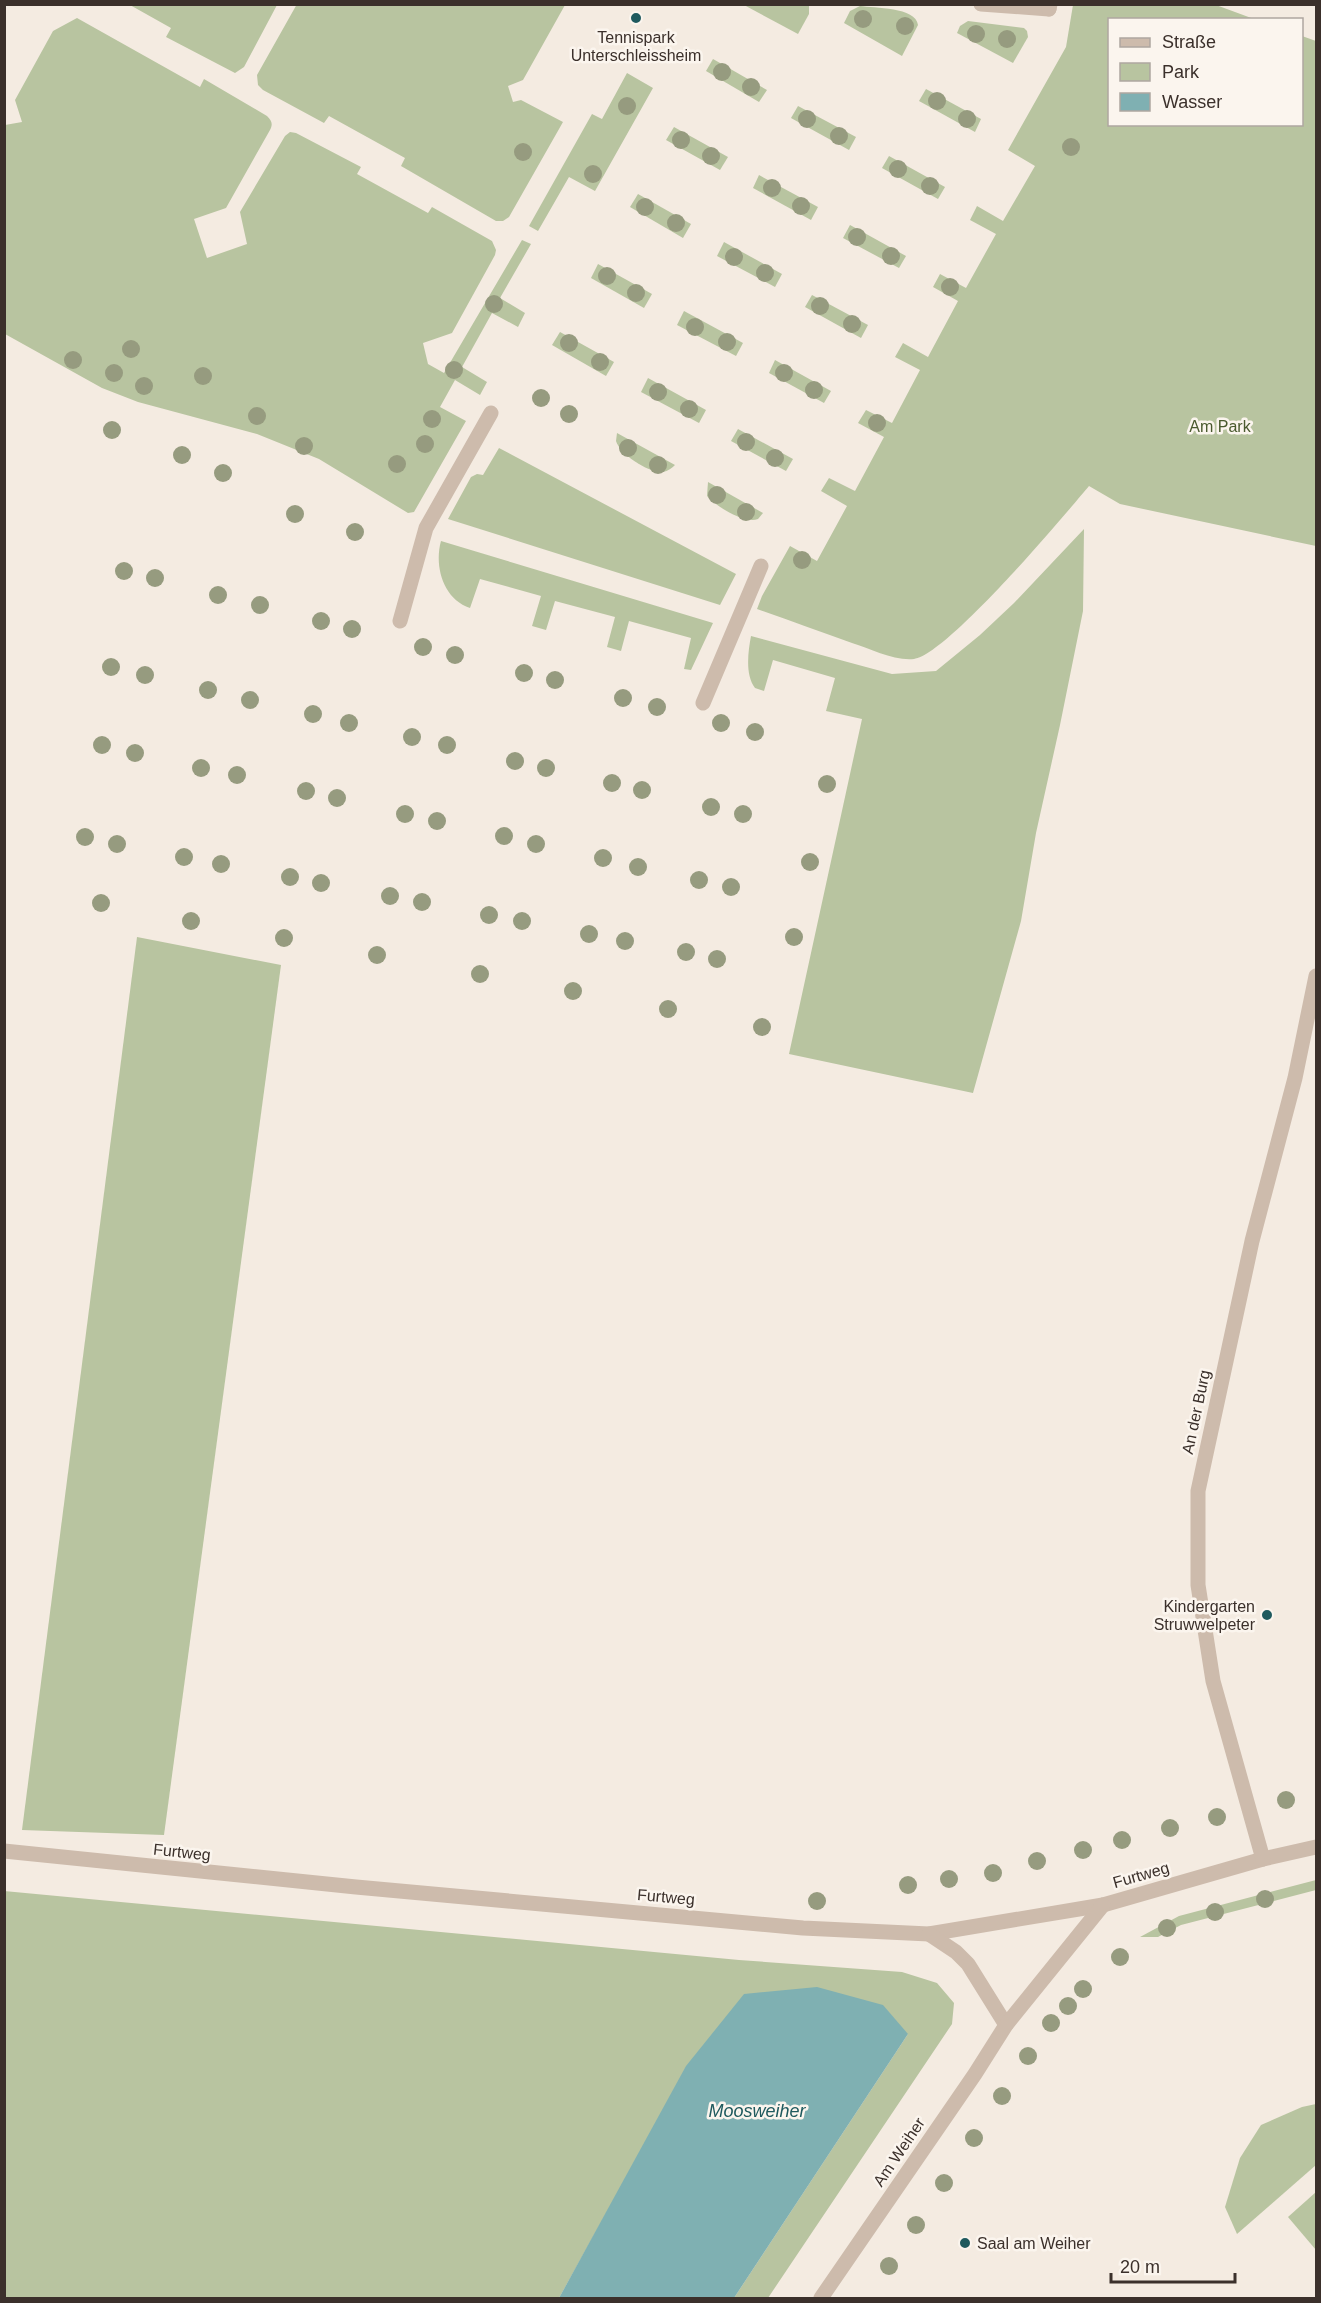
<svg xmlns="http://www.w3.org/2000/svg" width="1321" height="2303" font-family="Helvetica,sans-serif">
<style>
.green{fill:#b8c4a0}
.water{fill:#7fb0b2}
.lines{fill:none;stroke-linecap:round;stroke-linejoin:round}
.lane{stroke:#cdbbac;stroke-width:15}
.street{stroke:#cdbbac;stroke-width:15}
.tree{fill:#969b7f}
.poi-dot{fill:#1f5a5e;stroke:#fbf5ee;stroke-width:2}
.labels{text-anchor:middle;dominant-baseline:central;stroke-width:5;stroke-linejoin:round;paint-order:stroke}
.poi-label{font-size:16px;fill:#3b302b;stroke:#fbf5ee}
.park-label{font-size:16px;fill:#4a5a2e;stroke:#fbf5ee}
.street-label{font-size:16px;fill:#3b302b;stroke:#fbf5ee}
.water-label{font-size:18px;font-style:italic;fill:#1f5a5e;stroke:#fbf5ee}
</style>
<rect width="100%" height="100%" fill="#f4ebe1"/>
<!-- green -->
<g class="green">
<polygon points="297,4 565,5 523,80 508,86 513,102 521,100 563,122 509,217 503,221 496,221 401,166 405,158 329,116 324,123 263,90 258,85 257,75"/>
<polygon points="130,5 277,5 244,67 235,73 166,37 171,28"/>
<polygon points="809,5 809,14 798,34 744,5"/>
<path d="M1073 5H1216L1254 19 1110 20V124H1302V36L1316 41V546L1120 504 1089 486C1063 517 947 655 914 659 894 661 871 649 852 643 821 632 789 620 757 609L762 596 790 546 817 561 847 506 821 491 829 478 855 491 884 437 858 423 866 410 892 423 920 370 895 357 903 343 928 357 958 301 933 287 940 274 966 288 996 234 970 220 977 206 1003 221 1035 166 1008 150 1066 47Z"/>
<path d="M860 6C874 8 916 7 918 25L902 56 844 23 850 11Z"/>
<path d="M77 18 200 87 204 79 267 116C272 121 273 124 270 130L226 208 194 219 207 258 247 244 240 212 285 136 290 132 296 133 361 167 357 174 428 213 432 207 492 241 496 250 495 255 452 333 423 343 428 364 444 373 522 240 531 244 500 298 525 313 518 327 492 313 462 367 487 382 480 395 455 380 440 407 466 421 414 512 408 513 319 459 257 434 138 402 102 388 5 334V125L22 122 15 100 53 31Z"/>
<polygon points="968,21 1024,28 1027,31 1028,37 1013,63 957,33 960,26"/>
<polygon points="713,59 767,90 759,102 706,71"/>
<polygon points="627,73 653,88 595,191 569,177 538,231 529,226 592,114 602,119"/>
<polygon points="926,89 981,119 975,132 919,101"/>
<polygon points="798,106 856,137 849,150 791,118"/>
<polygon points="674,127 728,157 720,170 666,140"/>
<polygon points="889,156 945,187 938,199 882,168"/>
<polygon points="759,175 818,207 811,220 753,188"/>
<polygon points="638,194 691,224 683,238 630,207"/>
<polygon points="850,225 906,256 899,268 843,238"/>
<polygon points="724,242 782,274 775,287 717,256"/>
<polygon points="598,264 652,294 644,308 591,278"/>
<polygon points="812,295 868,325 861,338 805,307"/>
<polygon points="684,311 743,343 736,356 677,325"/>
<polygon points="560,332 614,362 606,376 552,345"/>
<polygon points="775,360 831,391 824,403 769,373"/>
<polygon points="648,378 706,410 699,423 641,392"/>
<polygon points="738,429 793,459 786,471 731,441"/>
<path d="M617 433 675 465C672 468 668 471 663 472 648 473 620 454 616 441Z"/>
<polygon points="499,448 736,574 720,605 448,519 471,477 477,474 483,475"/>
<path d="M708 482 763 513 758 519C744 524 717 507 707 496Z"/>
<path d="M1084 529 1083 611 1060 725 1036 833 1021 921 973 1093 789 1054 862 719 826 711 835 678 773 660 764 691 755 688C745 675 748 652 751 636L892 674 936 671 980 635 1014 603Z"/>
<path d="M441 541 713 623 691 670 684 669 691 638 629 621 621 651 607 647 615 617 555 601 546 630 532 626 541 596 480 579 470 608C443 599 434 566 441 541Z"/>
<polygon points="137,937 281,965 164,1835 22,1830"/>
<polygon points="1316,1880 1316,1890 1181,1925 1158,1937 1140,1937 1179,1916"/>
<polygon points="4,1891 739,1960 902,1972 937,1983 954,2003 952,2024 768,2298 734,2298 908,2034 613,2201 559,2298 5,2298"/>
<polygon points="1316,2104 1316,2165 1237,2234 1225,2207 1240,2158 1261,2125 1302,2107"/>
<polygon points="1316,2192 1316,2250 1288,2217"/>
</g>
<!-- water -->
<polygon class="water" points="817,1987 883,2005 908,2034 734,2298 559,2298 686,2066 744,1994"/>
<g class="lines">
<!-- lane -->
<g class="lane">
<polyline points="981,4 1049,9"/>
<polyline points="400,621 426,528 491,413"/>
<polyline points="703,703 761,566"/>
</g>
<!-- street -->
<g class="street">
<polyline points="1049,9 1050,4"/>
<polyline points="4,1851 356,1887 803,1928 929,1934 1103,1905 1263,1859 1316,1847"/>
<polyline points="1263,1859 1213,1681 1198,1585 1198,1491 1252,1241 1295,1078 1316,976"/>
<polyline points="929,1934 956,1952 968,1964 1006,2025"/>
<polyline points="821,2298 975,2074 1006,2025 1103,1905"/>
</g>
</g>
<!-- trees -->
<g class="tree">
<circle cx="863" cy="19" r="9"/>
<circle cx="905" cy="26" r="9"/>
<circle cx="976" cy="34" r="9"/>
<circle cx="1007" cy="39" r="9"/>
<circle cx="722" cy="72" r="9"/>
<circle cx="751" cy="87" r="9"/>
<circle cx="937" cy="101" r="9"/>
<circle cx="627" cy="106" r="9"/>
<circle cx="807" cy="119" r="9"/>
<circle cx="967" cy="119" r="9"/>
<circle cx="839" cy="136" r="9"/>
<circle cx="681" cy="140" r="9"/>
<circle cx="1071" cy="147" r="9"/>
<circle cx="523" cy="152" r="9"/>
<circle cx="711" cy="156" r="9"/>
<circle cx="898" cy="169" r="9"/>
<circle cx="593" cy="174" r="9"/>
<circle cx="930" cy="186" r="9"/>
<circle cx="772" cy="188" r="9"/>
<circle cx="801" cy="206" r="9"/>
<circle cx="645" cy="207" r="9"/>
<circle cx="676" cy="223" r="9"/>
<circle cx="857" cy="237" r="9"/>
<circle cx="891" cy="256" r="9"/>
<circle cx="734" cy="257" r="9"/>
<circle cx="765" cy="273" r="9"/>
<circle cx="607" cy="276" r="9"/>
<circle cx="950" cy="287" r="9"/>
<circle cx="636" cy="293" r="9"/>
<circle cx="494" cy="304" r="9"/>
<circle cx="820" cy="306" r="9"/>
<circle cx="852" cy="324" r="9"/>
<circle cx="695" cy="327" r="9"/>
<circle cx="727" cy="342" r="9"/>
<circle cx="569" cy="343" r="9"/>
<circle cx="131" cy="349" r="9"/>
<circle cx="73" cy="360" r="9"/>
<circle cx="600" cy="362" r="9"/>
<circle cx="454" cy="370" r="9"/>
<circle cx="114" cy="373" r="9"/>
<circle cx="784" cy="373" r="9"/>
<circle cx="203" cy="376" r="9"/>
<circle cx="144" cy="386" r="9"/>
<circle cx="814" cy="390" r="9"/>
<circle cx="658" cy="392" r="9"/>
<circle cx="541" cy="398" r="9"/>
<circle cx="689" cy="409" r="9"/>
<circle cx="569" cy="414" r="9"/>
<circle cx="257" cy="416" r="9"/>
<circle cx="432" cy="419" r="9"/>
<circle cx="877" cy="423" r="9"/>
<circle cx="112" cy="430" r="9"/>
<circle cx="746" cy="442" r="9"/>
<circle cx="425" cy="444" r="9"/>
<circle cx="304" cy="446" r="9"/>
<circle cx="628" cy="448" r="9"/>
<circle cx="182" cy="455" r="9"/>
<circle cx="775" cy="458" r="9"/>
<circle cx="397" cy="464" r="9"/>
<circle cx="658" cy="465" r="9"/>
<circle cx="223" cy="473" r="9"/>
<circle cx="717" cy="495" r="9"/>
<circle cx="746" cy="512" r="9"/>
<circle cx="295" cy="514" r="9"/>
<circle cx="355" cy="532" r="9"/>
<circle cx="802" cy="560" r="9"/>
<circle cx="124" cy="571" r="9"/>
<circle cx="155" cy="578" r="9"/>
<circle cx="218" cy="595" r="9"/>
<circle cx="260" cy="605" r="9"/>
<circle cx="321" cy="621" r="9"/>
<circle cx="352" cy="629" r="9"/>
<circle cx="423" cy="647" r="9"/>
<circle cx="455" cy="655" r="9"/>
<circle cx="111" cy="667" r="9"/>
<circle cx="524" cy="673" r="9"/>
<circle cx="145" cy="675" r="9"/>
<circle cx="555" cy="680" r="9"/>
<circle cx="208" cy="690" r="9"/>
<circle cx="623" cy="698" r="9"/>
<circle cx="250" cy="700" r="9"/>
<circle cx="657" cy="707" r="9"/>
<circle cx="313" cy="714" r="9"/>
<circle cx="349" cy="723" r="9"/>
<circle cx="721" cy="723" r="9"/>
<circle cx="755" cy="732" r="9"/>
<circle cx="412" cy="737" r="9"/>
<circle cx="102" cy="745" r="9"/>
<circle cx="447" cy="745" r="9"/>
<circle cx="135" cy="753" r="9"/>
<circle cx="515" cy="761" r="9"/>
<circle cx="201" cy="768" r="9"/>
<circle cx="546" cy="768" r="9"/>
<circle cx="237" cy="775" r="9"/>
<circle cx="612" cy="783" r="9"/>
<circle cx="827" cy="784" r="9"/>
<circle cx="642" cy="790" r="9"/>
<circle cx="306" cy="791" r="9"/>
<circle cx="337" cy="798" r="9"/>
<circle cx="711" cy="807" r="9"/>
<circle cx="405" cy="814" r="9"/>
<circle cx="743" cy="814" r="9"/>
<circle cx="437" cy="821" r="9"/>
<circle cx="504" cy="836" r="9"/>
<circle cx="85" cy="837" r="9"/>
<circle cx="117" cy="844" r="9"/>
<circle cx="536" cy="844" r="9"/>
<circle cx="184" cy="857" r="9"/>
<circle cx="603" cy="858" r="9"/>
<circle cx="810" cy="862" r="9"/>
<circle cx="221" cy="864" r="9"/>
<circle cx="638" cy="867" r="9"/>
<circle cx="290" cy="877" r="9"/>
<circle cx="699" cy="880" r="9"/>
<circle cx="321" cy="883" r="9"/>
<circle cx="731" cy="887" r="9"/>
<circle cx="390" cy="896" r="9"/>
<circle cx="422" cy="902" r="9"/>
<circle cx="101" cy="903" r="9"/>
<circle cx="489" cy="915" r="9"/>
<circle cx="191" cy="921" r="9"/>
<circle cx="522" cy="921" r="9"/>
<circle cx="589" cy="934" r="9"/>
<circle cx="794" cy="937" r="9"/>
<circle cx="284" cy="938" r="9"/>
<circle cx="625" cy="941" r="9"/>
<circle cx="686" cy="952" r="9"/>
<circle cx="377" cy="955" r="9"/>
<circle cx="717" cy="959" r="9"/>
<circle cx="480" cy="974" r="9"/>
<circle cx="573" cy="991" r="9"/>
<circle cx="668" cy="1009" r="9"/>
<circle cx="762" cy="1027" r="9"/>
<circle cx="1286" cy="1800" r="9"/>
<circle cx="1217" cy="1817" r="9"/>
<circle cx="1170" cy="1828" r="9"/>
<circle cx="1122" cy="1840" r="9"/>
<circle cx="1083" cy="1850" r="9"/>
<circle cx="1037" cy="1861" r="9"/>
<circle cx="993" cy="1873" r="9"/>
<circle cx="949" cy="1879" r="9"/>
<circle cx="908" cy="1885" r="9"/>
<circle cx="1265" cy="1899" r="9"/>
<circle cx="817" cy="1901" r="9"/>
<circle cx="1215" cy="1912" r="9"/>
<circle cx="1167" cy="1928" r="9"/>
<circle cx="1120" cy="1957" r="9"/>
<circle cx="1083" cy="1989" r="9"/>
<circle cx="1068" cy="2006" r="9"/>
<circle cx="1051" cy="2023" r="9"/>
<circle cx="1028" cy="2056" r="9"/>
<circle cx="1002" cy="2096" r="9"/>
<circle cx="974" cy="2138" r="9"/>
<circle cx="944" cy="2183" r="9"/>
<circle cx="916" cy="2225" r="9"/>
<circle cx="889" cy="2266" r="9"/>
</g>
<!-- markers -->
<g class="poi-dot">
<circle cx="636" cy="18" r="6"/>
<circle cx="1267" cy="1615" r="6"/>
<circle cx="965" cy="2243" r="6"/>
</g>
<g class="labels">
<!-- poi labels -->
<g class="poi-label">
<text x="636" y="37">Tennispark<tspan x="636" dy="18">Unterschleissheim</tspan></text>
<text x="1255" y="1606" text-anchor="end">Kindergarten<tspan x="1255" dy="18">Struwwelpeter</tspan></text>
<text x="977" y="2243" text-anchor="start">Saal am Weiher</text>
</g>
<!-- park labels -->
<g class="park-label">
<text x="1220" y="426">Am Park</text>
</g>
<!-- street labels -->
<g class="street-label">
<text transform="translate(1196 1412) rotate(-78)">An der Burg</text>
<text transform="translate(182 1852) rotate(6)">Furtweg</text>
<text transform="translate(1141 1875) rotate(-16)">Furtweg</text>
<text transform="translate(666 1897) rotate(5)">Furtweg</text>
<text transform="translate(899 2152) rotate(-56)">Am Weiher</text>
</g>
<!-- water labels -->
<g class="water-label">
<text x="757" y="2111">Moosweiher</text>
</g>
</g>
<!-- border -->
<rect width="1321" height="2303" fill="none" stroke="#3b302b" stroke-width="12"/>
<!-- legend -->
<rect x="1108" y="18" width="195" height="108" fill="#fbf5ee" stroke="#aea6a0" stroke-width="1.5"/>
<rect x="1120" y="38" width="30" height="9" fill="#cdbbac" stroke="#aea6a0" stroke-width="1.5"/>
<text x="1162" y="48" font-size="18" fill="#3b302b">Straße</text>
<rect x="1120" y="63" width="30" height="18" fill="#b8c4a0" stroke="#aea6a0" stroke-width="1.5"/>
<text x="1162" y="78" font-size="18" fill="#3b302b">Park</text>
<rect x="1120" y="93" width="30" height="18" fill="#7fb0b2" stroke="#aea6a0" stroke-width="1.5"/>
<text x="1162" y="108" font-size="18" fill="#3b302b">Wasser</text>
<!-- scale -->
<path d="M1111 2273v9h124v-9" fill="none" stroke="#3b302b" stroke-width="3"/>
<text x="1120" y="2273" font-size="18" fill="#3b302b" stroke="#fbf5ee" stroke-width="4.5" paint-order="stroke">20 m</text>
</svg>
